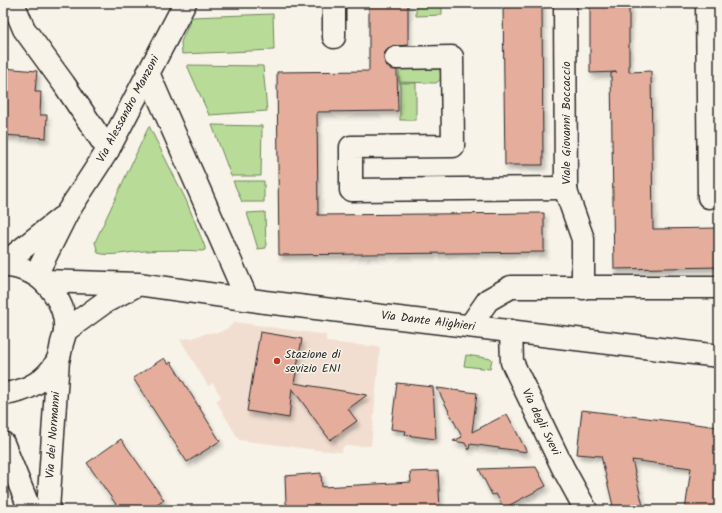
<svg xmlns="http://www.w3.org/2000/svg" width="722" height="513" font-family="Kalam,sans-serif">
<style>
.built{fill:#f2ded1}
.green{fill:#b8dc97;stroke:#728461}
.building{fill:#e5ad9c;stroke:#2b2b2b;filter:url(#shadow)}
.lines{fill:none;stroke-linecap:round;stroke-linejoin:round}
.street-casing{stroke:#2b2b2b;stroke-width:25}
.secondary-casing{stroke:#2b2b2b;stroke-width:25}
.street{stroke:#f7f3e8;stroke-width:22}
.secondary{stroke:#f7f3e8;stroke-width:22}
.poi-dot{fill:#c8321e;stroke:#f7f3e8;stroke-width:1.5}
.labels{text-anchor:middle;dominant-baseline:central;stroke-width:3;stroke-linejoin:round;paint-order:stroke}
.street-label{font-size:12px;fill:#2b2b2b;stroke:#f7f3e8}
.poi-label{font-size:12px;fill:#2b2b2b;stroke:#f7f3e8;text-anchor:start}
</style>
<defs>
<filter id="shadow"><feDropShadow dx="2.5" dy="4.5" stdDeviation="2" flood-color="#0004"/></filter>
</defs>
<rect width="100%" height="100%" fill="#f7f3e8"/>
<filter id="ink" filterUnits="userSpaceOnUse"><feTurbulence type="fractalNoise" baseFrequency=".025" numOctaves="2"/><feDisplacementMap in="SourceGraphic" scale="8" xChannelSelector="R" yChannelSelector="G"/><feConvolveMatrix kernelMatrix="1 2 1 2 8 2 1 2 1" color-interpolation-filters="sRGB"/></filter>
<g filter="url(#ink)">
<!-- built -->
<polygon class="built" points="235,322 326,335 326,342 380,347 371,446 344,446 341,452 317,450 239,440 216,401 221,397 213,383 208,386 180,339 192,338 207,333 220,332 228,328"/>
<!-- green -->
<g class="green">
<polygon points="416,3 442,3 442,15 416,16"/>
<polygon points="273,14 274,50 182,54 181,42 192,17"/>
<polygon points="187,65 263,66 267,111 209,115"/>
<polygon points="399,67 438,67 440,69 441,79 436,83 399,82"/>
<rect x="400" y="83" width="16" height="37"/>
<polygon points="212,125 262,126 261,176 231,176"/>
<path d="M149 126 186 200 205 247V250L202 251C183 250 163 250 144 251 129 252 111 257 98 253L95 242Z"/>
<polygon points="233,181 264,181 264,202 242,202"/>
<polygon points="265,212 266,248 258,249 247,213"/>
<polygon points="466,355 492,359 490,369 464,366"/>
</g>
<!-- building -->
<g class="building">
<polygon points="369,3 408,3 408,45 396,46 390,47 385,52 384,58 385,64 390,69 397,70 398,111 317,112 318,215 544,213 544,252 279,255 277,72 369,71"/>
<polygon points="503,3 542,3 543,165 505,165"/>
<polygon points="590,3 629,3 629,72 651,71 653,229 719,228 719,267 614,269 611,73 617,72 590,73"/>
<polygon points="3,68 37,71 35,92 41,92 40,115 47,115 46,138 3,135"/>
<polygon points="260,332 302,339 294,383 367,395 348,409 357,421 330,440 292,388 289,418 247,411"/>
<polygon points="164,358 168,364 171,362 220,441 187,462 133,378"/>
<polygon points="397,383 433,387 436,439 405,435 406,431 391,429"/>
<polygon points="437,388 477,393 472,432 507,414 527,452 470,444 469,450 465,443 453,441 462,437"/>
<polygon points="582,410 719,427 719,493 717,510 685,510 691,468 632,460 644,510 614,510 601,456 577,454"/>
<polygon points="121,439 164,500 150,510 120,510 87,463"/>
<polygon points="536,467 546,486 504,508 496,494 492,495 479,469"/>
<polygon points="438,471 440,510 290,510 286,503 285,476 321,473 322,487 411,482 410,472"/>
</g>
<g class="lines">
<defs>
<g id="street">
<polyline points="13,3 24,29 64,84 108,150"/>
<polyline points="334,3 334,37"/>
<polyline points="565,3 566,188 567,194 583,239 583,288"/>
<polyline points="707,3 709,197"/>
<polyline points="396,58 452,57 453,146 351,147 351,190 566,188"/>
<polyline points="148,73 247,299"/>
<polyline points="3,264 61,218"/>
<polyline points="36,275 67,213 108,150 185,3"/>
<polyline points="470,326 488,300 511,287 719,287"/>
<polyline points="511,331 512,362 563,468 586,510"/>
<polyline points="3,443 30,510"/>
<polyline points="48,510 58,359"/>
</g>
<g id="secondary">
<path d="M3 265C15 267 27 269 37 276 54 288 67 310 65 331 65 335 63 339 62 343 61 348 60 355 58 360 46 381 26 392 3 394"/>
<polyline points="44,281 138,284 265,302 719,356"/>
<polyline points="65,331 105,302 137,285"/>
</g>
</defs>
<!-- street casing -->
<use href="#street" class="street-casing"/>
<!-- secondary casing -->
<use href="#secondary" class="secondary-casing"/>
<!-- street -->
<use href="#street" class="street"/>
<!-- secondary -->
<use href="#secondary" class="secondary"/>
</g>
</g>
<!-- markers -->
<circle class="poi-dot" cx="277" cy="361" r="4"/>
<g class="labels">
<!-- street labels -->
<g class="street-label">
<text transform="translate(128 109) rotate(-62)">Via Alessandro Manzoni</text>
<text transform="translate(566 123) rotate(-90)">Viale Giovanni Boccaccio</text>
<text transform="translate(428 321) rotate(7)">Via Dante Alighieri</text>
<text transform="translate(541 422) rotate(64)">Via degli Svevi</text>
<text transform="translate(53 435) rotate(-86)">Via dei Normanni</text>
</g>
<!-- poi labels -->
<g class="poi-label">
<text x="285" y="354">Stazione di<tspan x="285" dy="14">sevizio ENI</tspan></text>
</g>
</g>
<!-- margin -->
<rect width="722" height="513" fill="none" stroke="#f7f3e8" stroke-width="16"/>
<rect x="8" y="8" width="706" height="497" fill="none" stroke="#2b2b2b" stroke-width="1.5" filter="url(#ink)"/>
</svg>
